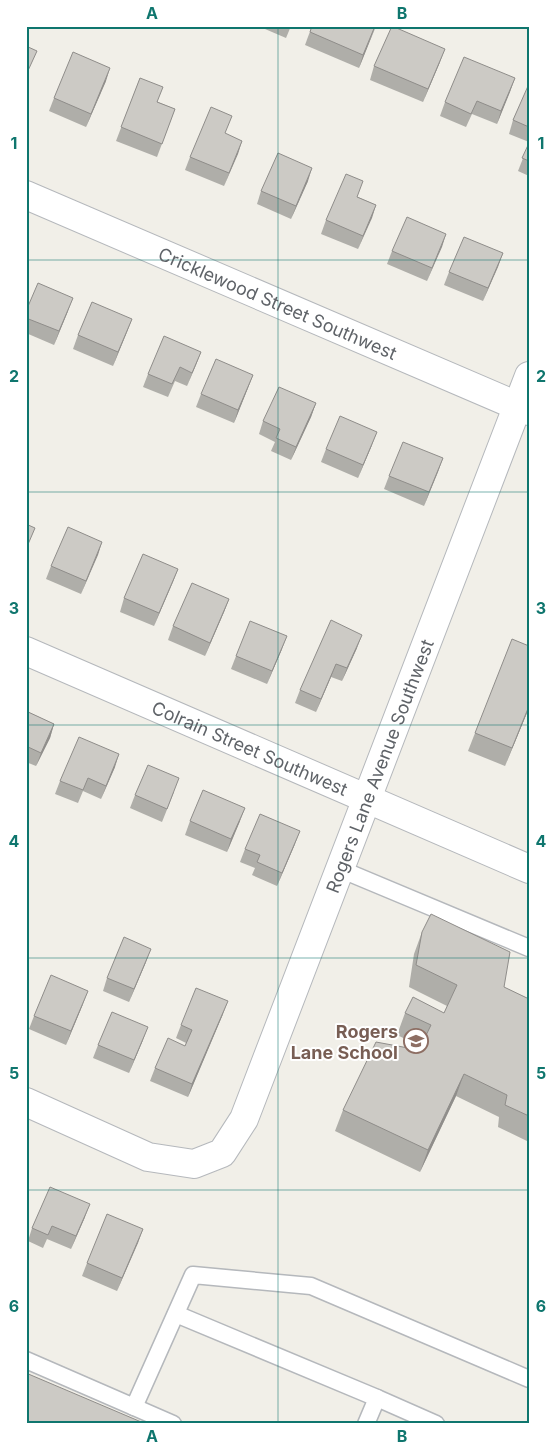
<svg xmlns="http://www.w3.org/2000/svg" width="555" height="1450" font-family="Inter,sans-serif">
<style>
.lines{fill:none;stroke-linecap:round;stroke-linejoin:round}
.lane-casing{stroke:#b5b8bc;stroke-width:19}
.street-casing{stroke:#b5b8bc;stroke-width:30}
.lane{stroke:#fff;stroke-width:16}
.street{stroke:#fff;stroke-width:28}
.wall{fill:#afaea9}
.shaded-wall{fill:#8f8d8a}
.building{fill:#cccac5;stroke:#8f8d8a}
.grid{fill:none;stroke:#0f766e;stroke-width:1;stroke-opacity:0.55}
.labels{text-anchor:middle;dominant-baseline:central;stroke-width:4;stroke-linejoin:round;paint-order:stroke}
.street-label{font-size:18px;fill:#5f6368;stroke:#fff}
.education-label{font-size:18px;font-weight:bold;fill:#785e54;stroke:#fff;text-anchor:end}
.neatline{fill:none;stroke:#0f766e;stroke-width:2}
.grid-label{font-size:16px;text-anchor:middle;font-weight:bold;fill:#0f766e}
</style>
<rect width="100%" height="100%" fill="#f1efe8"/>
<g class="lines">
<defs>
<g id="lane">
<polyline points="340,869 529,948"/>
<polyline points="176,1314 377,1398 366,1424"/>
<polyline points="26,1360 134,1407 193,1275 311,1286 529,1379"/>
<polyline points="377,1398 436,1424"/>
<polyline points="134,1407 173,1424"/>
</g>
<g id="street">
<path id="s1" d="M26 195 529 411"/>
<path id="s2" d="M26 651 529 869"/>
<path id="s3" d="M26 1102 148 1157 194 1164 222 1153 244 1119 529 376"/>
</g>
</defs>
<!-- lane casing -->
<use href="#lane" class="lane-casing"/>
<!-- street casing -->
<use href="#street" class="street-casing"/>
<!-- lane -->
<use href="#lane" class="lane"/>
<!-- street -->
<use href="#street" class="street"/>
</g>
<!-- wall -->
<g class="wall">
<polygon points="258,26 291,26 286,38"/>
<polygon points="312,26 376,26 359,68 305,45"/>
<polygon points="440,62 423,102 370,80 374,66"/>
<polygon points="140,78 158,102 175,109 157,157 116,141"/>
<polygon points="515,78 497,124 472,114 466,127 440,116 445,102"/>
<polygon points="106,81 86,127 49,111 54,98"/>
<polygon points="529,87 529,142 509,134 513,120"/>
<polygon points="225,134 242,141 224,186 185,170 190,157"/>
<polygon points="529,143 529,176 518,171"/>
<polygon points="308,181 291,219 257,204 261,191"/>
<polygon points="358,197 376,205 358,249 321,234 326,220"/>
<polygon points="446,234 427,281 387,264 392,251"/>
<polygon points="503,253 483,301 444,285 449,272"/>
<polygon points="26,311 68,311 54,345 26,333"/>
<polygon points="132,319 113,366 73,349 78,335"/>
<polygon points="201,352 187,386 175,381 168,397 143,387 148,374"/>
<polygon points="253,375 234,423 196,407 201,394"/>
<polygon points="316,403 311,417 291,460 271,451 275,442 259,434 263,421"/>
<polygon points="372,445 358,478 321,462 326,449"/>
<polygon points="443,458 424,506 384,489 389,476"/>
<polygon points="102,542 81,594 46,579 51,566"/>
<polygon points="178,569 154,626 120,612 124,598"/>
<polygon points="229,599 224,612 205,656 168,640 173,626"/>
<polygon points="529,646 529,708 505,766 468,751 475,733"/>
<polygon points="357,648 342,681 331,677 316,712 295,703 300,690"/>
<polygon points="282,649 267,684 231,669 236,656"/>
<polygon points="26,711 54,724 50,738 36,766 26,762"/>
<polygon points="115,767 101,799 83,791 78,803 55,794 60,781"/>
<polygon points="174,792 162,822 130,808 135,795"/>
<polygon points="190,821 240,821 227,852 185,835"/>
<polygon points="295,844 277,886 252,875 255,868 240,862 245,849"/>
<polygon points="422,932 504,987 529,999 529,1142 498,1127 499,1117 456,1096 420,1172 335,1131 343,1110 419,1050 420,1046 397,1035 405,1013 444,1013 447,1006 409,987 414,954"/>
<polygon points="146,962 129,1002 103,991 107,978"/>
<polygon points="83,1004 66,1045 29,1029 34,1016"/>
<polygon points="223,1014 188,1097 150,1081 155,1068 185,1046 186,1043 176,1038 181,1025"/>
<polygon points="143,1040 129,1073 93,1058 98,1045"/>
<polygon points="85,1217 71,1249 47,1239 43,1248 28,1241 32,1228"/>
<polygon points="143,1229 117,1291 82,1276 87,1263"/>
</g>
<!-- shaded-wall -->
<g class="shaded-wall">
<polygon points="376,26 373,33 359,68 363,55"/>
<polygon points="445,49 440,62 423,102 428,89"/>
<polygon points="110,68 106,81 86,127 91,114"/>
<polygon points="515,78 510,92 497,124 501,111"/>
<polygon points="242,141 238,154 224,186 229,173"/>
<polygon points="312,168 308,181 291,219 296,206"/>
<polygon points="376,205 372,218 358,249 363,236"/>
<polygon points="446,234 442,247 427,281 432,268"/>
<polygon points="503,253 498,267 483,301 488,288"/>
<polygon points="73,298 68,311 54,345 59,331"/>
<polygon points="132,319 127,332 113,366 118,352"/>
<polygon points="201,352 196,365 187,386 192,373"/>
<polygon points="253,375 248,388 234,423 238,410"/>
<polygon points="316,403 311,417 291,460 296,447"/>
<polygon points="377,432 372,445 358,478 363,465"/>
<polygon points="443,458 438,472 424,506 429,492"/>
<polygon points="102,542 98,555 81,594 86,581"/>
<polygon points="178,569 173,582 154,626 159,613"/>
<polygon points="229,599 224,612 205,656 210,643"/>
<polygon points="362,635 357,648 342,681 347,668"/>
<polygon points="287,636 282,649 267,684 272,671"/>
<polygon points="336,664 331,677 316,712 321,699"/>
<polygon points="529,706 529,708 505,766 512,748"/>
<polygon points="54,724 50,738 36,766 41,753"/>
<polygon points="119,754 115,767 101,799 106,786"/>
<polygon points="245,808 240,821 227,852 231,839"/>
<polygon points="300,831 295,844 277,886 282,873"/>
<polygon points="151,949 146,962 129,1002 134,989"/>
<polygon points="88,991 83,1004 66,1045 71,1031"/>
<polygon points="228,1001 223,1014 188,1097 192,1084"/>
<polygon points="148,1027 143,1040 129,1073 134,1060"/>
<polygon points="464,1074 456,1096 420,1172 428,1150"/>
<polygon points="90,1204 85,1217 71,1249 76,1236"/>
<polygon points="143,1229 138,1243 117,1291 122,1278"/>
</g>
<!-- building -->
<g class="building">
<polygon points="312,26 375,26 363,55 310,32"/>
<polygon points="392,26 445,49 428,89 374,66"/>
<polygon points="26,46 37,51 26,75"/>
<polygon points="73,52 110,68 91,114 54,98"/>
<polygon points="464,57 515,78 501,111 477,101 471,114 445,102"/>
<polygon points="140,78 163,87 157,102 175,109 162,144 121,127"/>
<polygon points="528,86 529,87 529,127 513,120"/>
<polygon points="211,107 232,116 225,133 242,141 229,173 190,157"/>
<polygon points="529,143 529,161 522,158"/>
<polygon points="278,153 312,168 296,206 261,191"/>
<polygon points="346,174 363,181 357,197 376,205 363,236 326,220"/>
<polygon points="407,217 446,234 432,268 392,251"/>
<polygon points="464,237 503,253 488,288 449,272"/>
<polygon points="38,283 73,298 59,331 26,318 26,311"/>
<polygon points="92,302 132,319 118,352 78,335"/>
<polygon points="164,336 201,352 192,373 180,367 172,384 148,374"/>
<polygon points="216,359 253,375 238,410 201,394"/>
<polygon points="279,387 316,403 296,447 276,438 280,429 263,421"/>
<polygon points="340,416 377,432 363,465 326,449"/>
<polygon points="403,442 443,458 429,492 389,476"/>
<polygon points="26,524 35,528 26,549"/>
<polygon points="68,527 102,542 86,581 51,566"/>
<polygon points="143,554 178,569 159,613 124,598"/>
<polygon points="192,583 229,599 210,643 173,626"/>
<polygon points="331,620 362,635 347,668 336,664 321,699 300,690"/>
<polygon points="250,621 287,636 272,671 236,656"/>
<polygon points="512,639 529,646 529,706 512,748 475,733"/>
<polygon points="26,711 54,724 41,753 26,746"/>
<polygon points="79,737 119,754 106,786 88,778 83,790 60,781"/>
<polygon points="148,765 179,778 167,809 135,795"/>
<polygon points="203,790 245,808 231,839 190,821"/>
<polygon points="260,814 300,831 282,873 257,862 260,855 245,849"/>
<polygon points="431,914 510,952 504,987 529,999 529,1116 505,1105 507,1095 464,1074 428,1150 343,1110 376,1042 419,1050 431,1025 405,1013 413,997 444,1013 457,985 416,965 422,932"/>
<polygon points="124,937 151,949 134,989 107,978"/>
<polygon points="51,975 88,991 71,1031 34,1016"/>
<polygon points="196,988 228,1001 192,1084 155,1068 168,1038 185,1046 192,1030 181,1025"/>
<polygon points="112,1012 148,1027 134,1060 98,1045"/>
<polygon points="50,1187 90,1204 76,1236 52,1226 48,1235 32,1228"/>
<polygon points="107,1214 143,1229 122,1278 87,1263"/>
<polygon points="26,1373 146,1424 26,1424"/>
</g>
<!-- grid -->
<path class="grid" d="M278 26V1424M26 260H529M26 492H529M26 725H529M26 958H529M26 1190H529"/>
<!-- icons -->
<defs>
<symbol id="school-ring" viewBox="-11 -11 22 22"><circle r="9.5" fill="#fff" stroke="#8d6e63" stroke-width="1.5"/><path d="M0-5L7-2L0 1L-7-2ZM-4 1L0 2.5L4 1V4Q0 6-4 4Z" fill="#8d6e63"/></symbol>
</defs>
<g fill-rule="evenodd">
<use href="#school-ring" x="402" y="1027" width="28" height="28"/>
</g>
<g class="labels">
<!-- street labels -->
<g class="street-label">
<text stroke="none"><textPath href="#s1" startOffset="274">Cricklewood Street Southwest</textPath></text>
<text stroke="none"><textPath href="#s2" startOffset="244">Colrain Street Southwest</textPath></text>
<text stroke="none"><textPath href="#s3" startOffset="629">Rogers Lane Avenue Southwest</textPath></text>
</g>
<!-- education labels -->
<g class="education-label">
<text x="398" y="1031">Rogers<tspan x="398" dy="21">Lane School</tspan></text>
</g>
</g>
<!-- border -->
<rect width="555" height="1450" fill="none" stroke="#ffffff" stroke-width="55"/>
<rect x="28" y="28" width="500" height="1394" class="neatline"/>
<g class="grid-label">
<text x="152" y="19">A</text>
<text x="402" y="19">B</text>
<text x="14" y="149">1</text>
<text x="541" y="149">1</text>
<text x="14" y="382">2</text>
<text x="541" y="382">2</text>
<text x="14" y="614">3</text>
<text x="541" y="614">3</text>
<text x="14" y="847">4</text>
<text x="541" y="847">4</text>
<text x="14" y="1079">5</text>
<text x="541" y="1079">5</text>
<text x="14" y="1312">6</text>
<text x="541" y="1312">6</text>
<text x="152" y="1442">A</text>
<text x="402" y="1442">B</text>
</g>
</svg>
